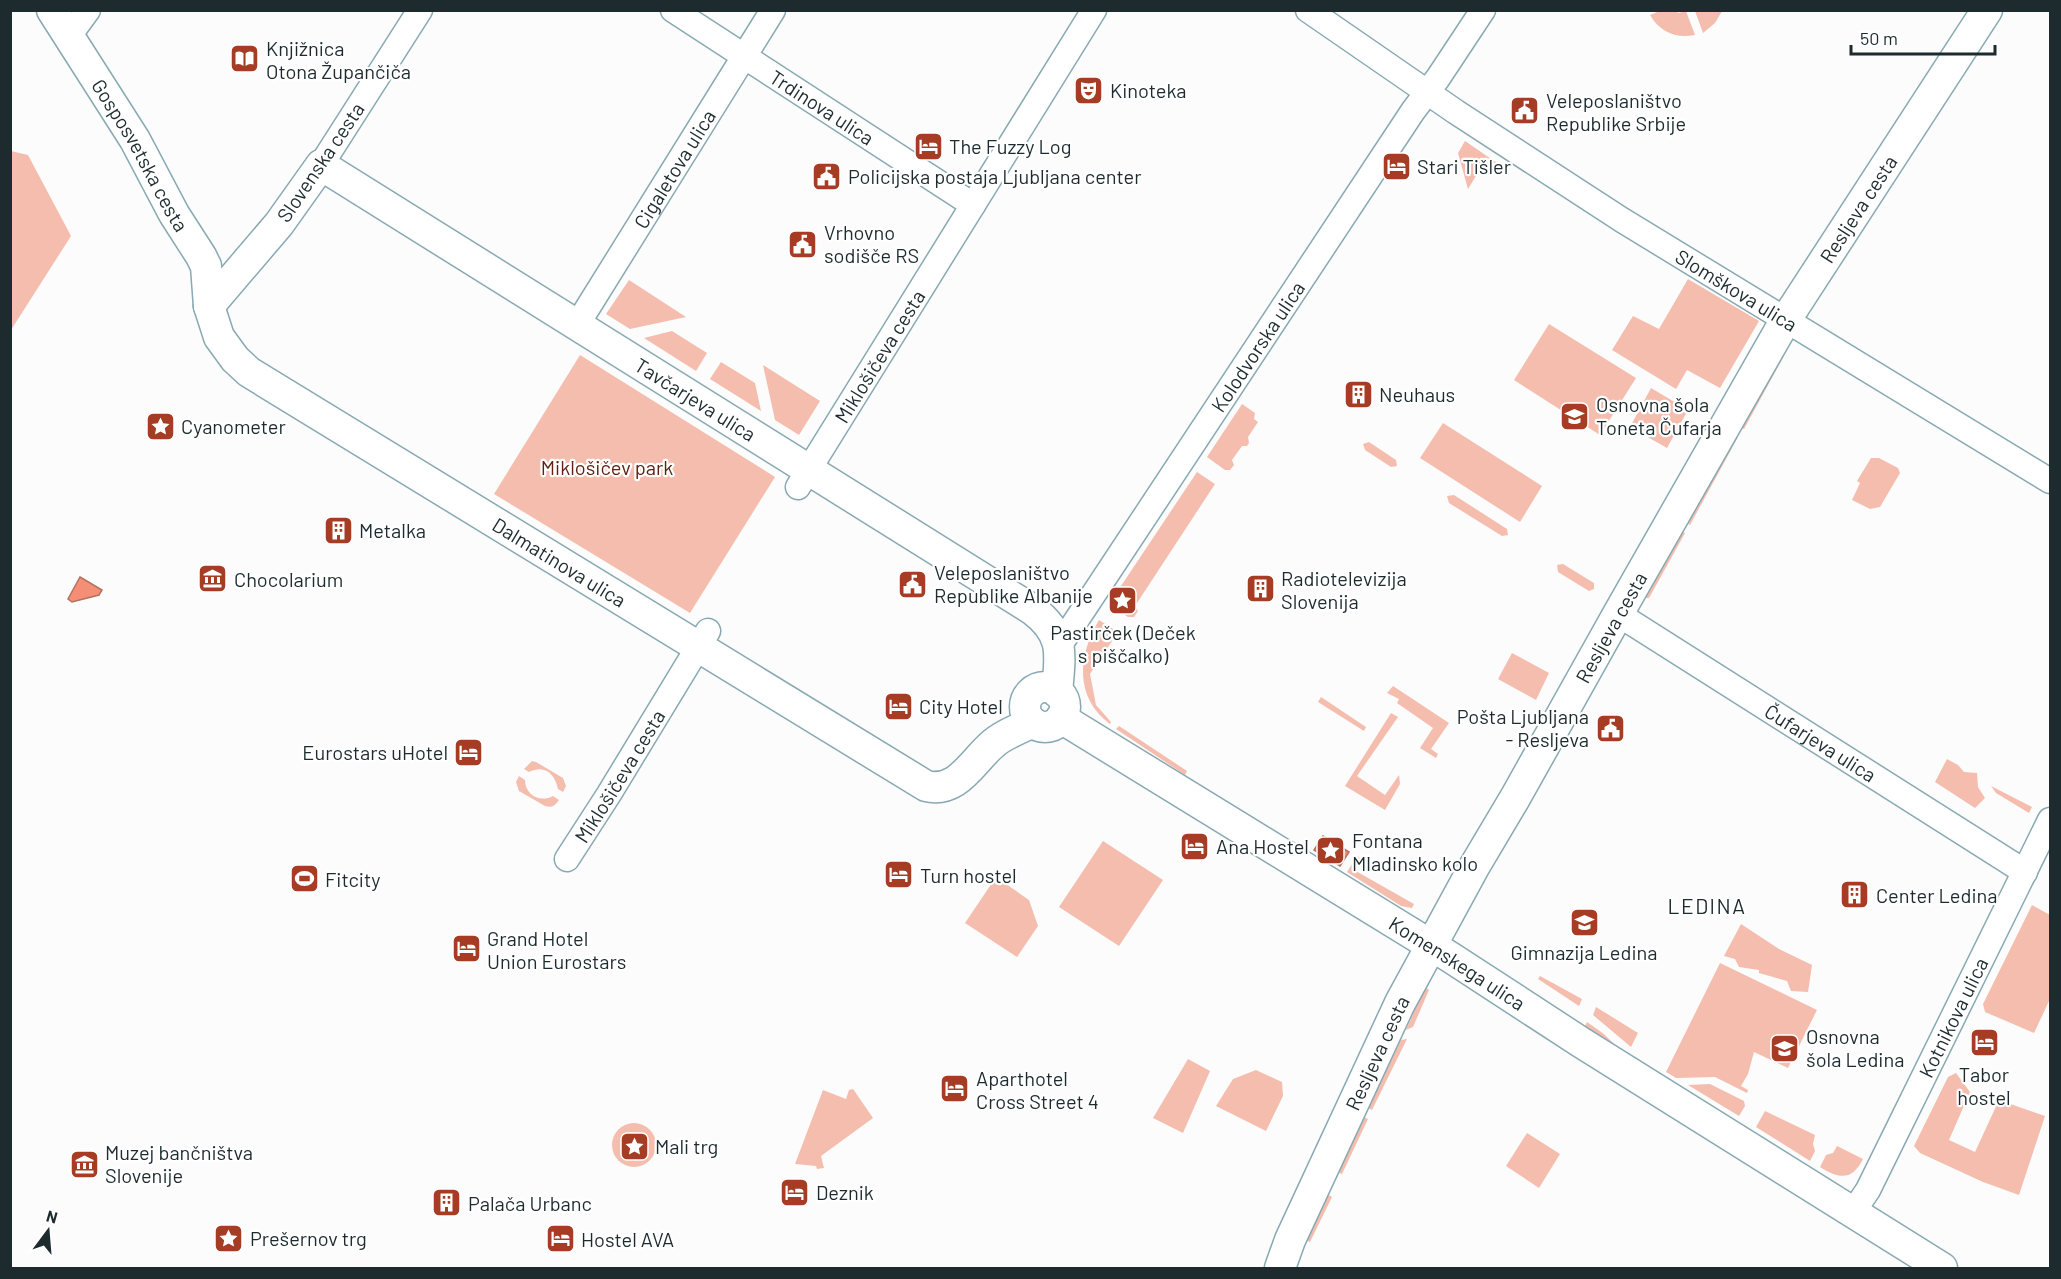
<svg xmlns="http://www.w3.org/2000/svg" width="2061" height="1279" font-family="Barlow,sans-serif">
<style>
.green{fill:#f5bdae}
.water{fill:#f48f76;stroke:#b47161;stroke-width:1.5}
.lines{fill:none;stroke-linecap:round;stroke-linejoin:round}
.minor-casing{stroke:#88a9b3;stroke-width:27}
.major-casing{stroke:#88a9b3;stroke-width:33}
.minor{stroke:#fff;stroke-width:24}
.major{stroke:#fff;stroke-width:30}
.labels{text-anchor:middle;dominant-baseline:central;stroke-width:4.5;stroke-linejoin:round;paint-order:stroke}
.poi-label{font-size:20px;fill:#1d2b2f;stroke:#fff;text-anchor:start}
.street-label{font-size:20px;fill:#1d2b2f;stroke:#fff}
.park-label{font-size:20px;fill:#5f2112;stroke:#fff}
.neighbourhood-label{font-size:21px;letter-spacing:1.5px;fill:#1d2b2f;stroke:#fff}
</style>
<rect width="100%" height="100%" fill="#fcfcfc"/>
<!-- green -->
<g class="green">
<path d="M1662 10 1677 11 1678 13 1686 11 1695 35C1676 39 1660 32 1650 15Z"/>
<polygon points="1695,11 1694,11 1722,11 1715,23 1703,33"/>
<polygon points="1465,141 1500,165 1495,173 1486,168 1483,173 1479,171 1468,189 1458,153"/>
<polygon points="11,151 28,155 71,236 11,330"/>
<polygon points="1688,279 1759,321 1720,388 1687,370 1676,389 1612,350 1633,316 1659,329"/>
<polygon points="629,280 686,317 630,329 606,314"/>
<polygon points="1549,324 1636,378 1600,435 1514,380"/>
<polygon points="672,331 707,353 696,371 644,338"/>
<polygon points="1781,354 1784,356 1744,429 1739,427"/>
<polygon points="580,355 775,477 690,613 494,494"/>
<polygon points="721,362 755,383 761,411 710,379"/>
<polygon points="763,365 820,401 799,435 775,420"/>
<polygon points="1651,388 1688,410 1667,448 1630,427"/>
<polygon points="1242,404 1255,413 1254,419 1258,422 1248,437 1249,443 1247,446 1242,446 1232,460 1234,465 1230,470 1225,470 1207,457"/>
<polygon points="1443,423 1542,486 1520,522 1420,458"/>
<polygon points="1735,435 1738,437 1690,525 1685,522"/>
<polygon points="1369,442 1396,460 1397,466 1391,467 1365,450 1363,444"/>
<polygon points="1871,458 1879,458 1898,468 1900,473 1880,507 1870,509 1852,500 1860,483 1857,481"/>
<polygon points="1197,472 1215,484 1135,606 1138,611 1134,617 1128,617 1109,604"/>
<polygon points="1454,495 1507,529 1508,535 1502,536 1449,503 1447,496"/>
<polygon points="1680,530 1685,533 1649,598 1641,598"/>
<polygon points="1563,564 1594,583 1594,589 1589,591 1558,572 1557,565"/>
<path d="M1099 620 1118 632 1090 674 1096 705 1111 722 1110 724C1074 697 1078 655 1099 620Z"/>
<polygon points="1512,653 1549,673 1536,700 1498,679"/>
<polygon points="1393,686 1449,723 1431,749 1438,754 1436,758 1420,748 1433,728 1397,703 1399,699 1387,693"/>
<polygon points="1321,697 1366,727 1364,731 1318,702"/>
<polygon points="1391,713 1398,717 1357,776 1385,795 1399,775 1400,784 1385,810 1345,786"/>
<polygon points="1119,726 1187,771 1185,775 1116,729"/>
<polygon points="1947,759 1958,765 1964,772 1977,773 1978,787 1985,798 1975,808 1935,782"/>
<path d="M532 761 536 762 563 778 566 786 563 792 558 789C555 774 545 764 529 772L524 769Z"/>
<path d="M519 776 525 780C525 795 540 803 553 796L559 800C555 806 552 808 545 806L519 791 516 782Z"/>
<polygon points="1991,786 2032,807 2029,813 1996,793"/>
<polygon points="1103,841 1163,880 1119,946 1059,907"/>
<polygon points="1357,856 1360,858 1354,870 1414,904 1412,908 1401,906 1347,872"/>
<polygon points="996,877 1029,900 1038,926 1017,957 965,923"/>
<polygon points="2032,905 2050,915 2050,999 2034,1033 1985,1012 1983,1004"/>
<polygon points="1741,924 1779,949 1812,965 1808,992 1791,991 1787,981 1759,973 1759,970 1739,967 1735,959 1724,956"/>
<polygon points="1720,963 1817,1010 1788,1068 1754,1052 1748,1074 1741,1086 1748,1090 1747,1093 1715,1077 1676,1078 1666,1072"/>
<polygon points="1540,976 1582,999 1579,1006 1538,979"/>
<polygon points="1425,987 1429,990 1413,1027 1406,1030"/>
<polygon points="1596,1007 1638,1033 1631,1047 1593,1015"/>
<polygon points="1587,1022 1604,1034 1620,1050 1583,1030"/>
<polygon points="1407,1039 1372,1110 1368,1108 1401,1040"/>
<polygon points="1188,1059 1210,1071 1183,1133 1153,1118"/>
<polygon points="1256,1070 1282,1082 1283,1096 1266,1131 1216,1106 1233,1079"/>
<polygon points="1956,1073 1970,1092 1949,1140 1975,1152 1999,1100 2045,1116 2019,1195 1983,1182 1920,1153 1914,1146 1948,1077"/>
<polygon points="1710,1084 1744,1101 1745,1106 1739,1116 1688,1085"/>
<polygon points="853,1089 873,1118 821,1156 824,1168 817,1169 816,1166 795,1164 823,1090 846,1099 849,1090"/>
<polygon points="1765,1111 1815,1135 1813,1144 1815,1151 1810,1161 1756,1127"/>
<polygon points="1364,1117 1368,1119 1342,1174 1337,1172"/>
<circle cx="634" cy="1145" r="22"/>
<polygon points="1527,1133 1560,1154 1539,1188 1506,1166"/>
<path d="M1837 1146 1863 1159C1852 1181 1839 1179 1820 1167L1826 1155 1833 1153Z"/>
<polygon points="1327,1194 1332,1197 1310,1242 1305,1240"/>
</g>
<!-- water -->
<g class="water">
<polygon points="80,577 102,590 99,595 72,602 68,599"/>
<polygon points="1323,836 1349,852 1340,866 1314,850"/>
</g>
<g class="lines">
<defs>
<g id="minor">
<path id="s1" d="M673 10 973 205"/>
<path id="s2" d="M1308 10 1456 112 1622 220 2050 481"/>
<polyline points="69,36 88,10"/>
<polyline points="321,165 420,10"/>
<path id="s3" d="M577 325 773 10"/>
<path id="s4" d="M798 487 1094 10"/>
<path id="s5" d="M1618 614 2025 872"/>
<path id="s6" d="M1060 645 1413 111 1438 78 1483 10"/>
<path id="s7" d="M567 859 609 794 708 631"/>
<path id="s8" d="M1853 1212 1868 1190 2050 820"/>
</g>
<g id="major">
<path id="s9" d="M52 10 135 140 174 214 201 256 206 266 209 306 219 337 235 359 249 372 926 786C958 794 973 760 994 743 1004 734 1020 729 1032 722"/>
<path id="s10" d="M209 306 279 224 321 165 1033 610C1066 635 1060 656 1057 692"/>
<circle cx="1045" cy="707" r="20"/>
<path id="s11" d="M1061 718 1450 957 1582 1043 1942 1268"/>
<path id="s12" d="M1280 1268 1290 1240 1400 1003 1474 867 1515 798 1618 614 1785 321 1987 10"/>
</g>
</defs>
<!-- minor casing -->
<use href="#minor" class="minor-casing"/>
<!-- major casing -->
<use href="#major" class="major-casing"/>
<!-- minor -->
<use href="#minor" class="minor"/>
<!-- major -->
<use href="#major" class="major"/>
</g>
<!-- icons -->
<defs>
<symbol id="library-square" viewBox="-11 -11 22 22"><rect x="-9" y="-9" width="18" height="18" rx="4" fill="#a53c23" stroke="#fff"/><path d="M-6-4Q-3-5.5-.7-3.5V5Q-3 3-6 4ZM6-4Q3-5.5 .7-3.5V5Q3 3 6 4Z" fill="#fff"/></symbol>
<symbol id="theatre-square" viewBox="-11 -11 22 22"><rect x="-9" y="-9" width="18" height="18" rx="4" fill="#a53c23" stroke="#fff"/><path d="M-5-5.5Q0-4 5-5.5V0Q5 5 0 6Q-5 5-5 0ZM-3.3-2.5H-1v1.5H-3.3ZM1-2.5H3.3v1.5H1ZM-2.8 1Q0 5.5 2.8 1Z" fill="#fff"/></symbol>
<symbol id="civic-square" viewBox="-11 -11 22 22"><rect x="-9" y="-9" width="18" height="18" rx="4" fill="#a53c23" stroke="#fff"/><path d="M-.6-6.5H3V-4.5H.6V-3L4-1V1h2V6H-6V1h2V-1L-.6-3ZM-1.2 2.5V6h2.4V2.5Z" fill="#fff"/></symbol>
<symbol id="hotel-square" viewBox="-11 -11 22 22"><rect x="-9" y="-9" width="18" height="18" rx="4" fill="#a53c23" stroke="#fff"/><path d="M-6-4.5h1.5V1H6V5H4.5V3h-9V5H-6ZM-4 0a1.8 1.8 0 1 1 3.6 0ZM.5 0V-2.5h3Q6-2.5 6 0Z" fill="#fff"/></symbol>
<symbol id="building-square" viewBox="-11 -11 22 22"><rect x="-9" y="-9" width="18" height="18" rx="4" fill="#a53c23" stroke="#fff"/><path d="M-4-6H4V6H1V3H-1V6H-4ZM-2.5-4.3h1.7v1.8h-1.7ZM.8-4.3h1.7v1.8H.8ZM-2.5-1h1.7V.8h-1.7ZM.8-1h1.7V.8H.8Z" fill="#fff"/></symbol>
<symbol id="school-square" viewBox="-11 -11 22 22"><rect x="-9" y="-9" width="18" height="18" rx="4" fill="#a53c23" stroke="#fff"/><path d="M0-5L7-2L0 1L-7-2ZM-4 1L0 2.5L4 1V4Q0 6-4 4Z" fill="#fff"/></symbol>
<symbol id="sight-square" viewBox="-11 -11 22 22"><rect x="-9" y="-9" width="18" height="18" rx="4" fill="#a53c23" stroke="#fff"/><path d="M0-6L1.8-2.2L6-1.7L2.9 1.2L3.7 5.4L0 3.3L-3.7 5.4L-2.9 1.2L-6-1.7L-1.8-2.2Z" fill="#fff"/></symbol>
<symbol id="museum-square" viewBox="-11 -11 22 22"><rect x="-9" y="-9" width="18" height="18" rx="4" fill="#a53c23" stroke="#fff"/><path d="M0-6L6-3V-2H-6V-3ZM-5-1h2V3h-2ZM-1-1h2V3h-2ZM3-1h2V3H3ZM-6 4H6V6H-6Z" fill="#fff"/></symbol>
<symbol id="stadium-square" viewBox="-11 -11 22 22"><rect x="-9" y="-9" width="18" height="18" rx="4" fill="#a53c23" stroke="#fff"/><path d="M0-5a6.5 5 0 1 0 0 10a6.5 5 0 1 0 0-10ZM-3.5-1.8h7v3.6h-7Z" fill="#fff"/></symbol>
</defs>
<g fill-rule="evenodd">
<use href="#library-square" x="228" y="42" width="33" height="33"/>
<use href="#theatre-square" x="1072" y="74" width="33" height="33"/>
<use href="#civic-square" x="1508" y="94" width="33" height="33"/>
<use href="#hotel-square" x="912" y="130" width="33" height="33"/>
<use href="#hotel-square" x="1380" y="150" width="33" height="33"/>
<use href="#civic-square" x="810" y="160" width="33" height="33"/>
<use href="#civic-square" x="786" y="228" width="33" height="33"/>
<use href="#building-square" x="1342" y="378" width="33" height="33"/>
<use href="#school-square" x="1558" y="400" width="33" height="33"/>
<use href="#sight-square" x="144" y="410" width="33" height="33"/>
<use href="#building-square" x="322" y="514" width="33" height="33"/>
<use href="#museum-square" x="196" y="562" width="33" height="33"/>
<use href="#civic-square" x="896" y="568" width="33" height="33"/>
<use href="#building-square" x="1244" y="572" width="33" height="33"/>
<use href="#sight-square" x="1106" y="584" width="33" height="33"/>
<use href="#hotel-square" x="882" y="690" width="33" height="33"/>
<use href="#civic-square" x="1594" y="712" width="33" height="33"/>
<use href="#hotel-square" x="452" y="736" width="33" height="33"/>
<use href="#hotel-square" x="1178" y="830" width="33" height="33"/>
<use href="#sight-square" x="1314" y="834" width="33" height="33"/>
<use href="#hotel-square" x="882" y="858" width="33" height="33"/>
<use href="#stadium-square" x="288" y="862" width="33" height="33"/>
<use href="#building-square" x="1838" y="878" width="33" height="33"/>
<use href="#school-square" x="1568" y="906" width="33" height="33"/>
<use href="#hotel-square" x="450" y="932" width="33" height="33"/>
<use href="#hotel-square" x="1968" y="1026" width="33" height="33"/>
<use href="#school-square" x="1768" y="1032" width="33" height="33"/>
<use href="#hotel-square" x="938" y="1072" width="33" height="33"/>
<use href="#sight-square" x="618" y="1130" width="33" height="33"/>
<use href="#museum-square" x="68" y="1148" width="33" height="33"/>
<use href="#hotel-square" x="778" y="1176" width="33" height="33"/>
<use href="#building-square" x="430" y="1186" width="33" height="33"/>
<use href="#sight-square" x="212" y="1222" width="33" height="33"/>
<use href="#hotel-square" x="544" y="1222" width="33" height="33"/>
</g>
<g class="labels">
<!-- poi labels -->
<g class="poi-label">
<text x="266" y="48">Knjižnica<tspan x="266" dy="23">Otona Župančiča</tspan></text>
<text x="1110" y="90">Kinoteka</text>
<text x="1546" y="100">Veleposlaništvo<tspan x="1546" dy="23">Republike Srbije</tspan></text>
<text x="949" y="146">The Fuzzy Log</text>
<text x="1417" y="166">Stari Tišler</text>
<text x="848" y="176">Policijska postaja Ljubljana center</text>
<text x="824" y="232">Vrhovno<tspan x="824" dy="23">sodišče RS</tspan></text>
<text x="1379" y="394">Neuhaus</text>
<text x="1596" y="404">Osnovna šola<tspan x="1596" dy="23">Toneta Čufarja</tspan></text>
<text x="181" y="426">Cyanometer</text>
<text x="359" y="530">Metalka</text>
<text x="934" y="572">Veleposlaništvo<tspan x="934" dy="23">Republike Albanije</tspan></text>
<text x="1281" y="578">Radiotelevizija<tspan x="1281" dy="23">Slovenija</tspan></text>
<text x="234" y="579">Chocolarium</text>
<text x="1123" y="632" text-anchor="middle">Pastirček (Deček<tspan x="1123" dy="23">s piščalko)</tspan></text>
<text x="919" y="706">City Hotel</text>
<text x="1589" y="716" text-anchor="end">Pošta Ljubljana<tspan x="1589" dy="23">- Resljeva</tspan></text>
<text x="448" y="752" text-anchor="end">Eurostars uHotel</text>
<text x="1352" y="840">Fontana<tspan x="1352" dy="23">Mladinsko kolo</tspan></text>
<text x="1216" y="846">Ana Hostel</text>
<text x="920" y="875">Turn hostel</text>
<text x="325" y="879">Fitcity</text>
<text x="1876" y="895">Center Ledina</text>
<text x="487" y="938">Grand Hotel<tspan x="487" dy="23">Union Eurostars</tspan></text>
<text x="1584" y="952" text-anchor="middle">Gimnazija Ledina</text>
<text x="1806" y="1036">Osnovna<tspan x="1806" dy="23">šola Ledina</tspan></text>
<text x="1984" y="1074" text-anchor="middle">Tabor<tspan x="1984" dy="23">hostel</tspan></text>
<text x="976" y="1078">Aparthotel<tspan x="976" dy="23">Cross Street 4</tspan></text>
<text x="655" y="1146">Mali trg</text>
<text x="105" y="1152">Muzej bančništva<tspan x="105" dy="23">Slovenije</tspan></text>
<text x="816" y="1192">Deznik</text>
<text x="468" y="1203">Palača Urbanc</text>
<text x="250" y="1238">Prešernov trg</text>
<text x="581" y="1239">Hostel AVA</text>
</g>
<!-- street labels -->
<g class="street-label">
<text stroke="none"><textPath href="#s1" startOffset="178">Trdinova ulica</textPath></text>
<text stroke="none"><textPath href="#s9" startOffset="170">Gosposvetska cesta</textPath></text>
<text transform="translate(320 162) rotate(-56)">Slovenska cesta</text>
<text stroke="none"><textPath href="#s3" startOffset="184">Cigaletova ulica</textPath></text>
<text stroke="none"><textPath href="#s12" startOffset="1208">Resljeva cesta</textPath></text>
<text stroke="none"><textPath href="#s2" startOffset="512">Slomškova ulica</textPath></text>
<text stroke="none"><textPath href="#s6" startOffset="358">Kolodvorska ulica</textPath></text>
<text stroke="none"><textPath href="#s4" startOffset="154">Miklošičeva cesta</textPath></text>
<text stroke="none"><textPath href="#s10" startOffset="622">Tavčarjeva ulica</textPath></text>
<text stroke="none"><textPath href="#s9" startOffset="782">Dalmatinova ulica</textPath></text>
<text stroke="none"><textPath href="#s12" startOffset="722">Resljeva cesta</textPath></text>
<text stroke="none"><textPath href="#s5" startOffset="240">Čufarjeva ulica</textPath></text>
<text stroke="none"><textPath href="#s7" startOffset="98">Miklošičeva cesta</textPath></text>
<text stroke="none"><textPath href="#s11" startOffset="466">Komenskega ulica</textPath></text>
<text stroke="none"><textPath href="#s8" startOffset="219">Kotnikova ulica</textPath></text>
<text stroke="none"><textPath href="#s12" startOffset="236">Resljeva cesta</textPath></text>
</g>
<!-- park labels -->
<g class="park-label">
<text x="607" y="467">Miklošičev park</text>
</g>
<!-- neighbourhood labels -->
<g class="neighbourhood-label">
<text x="1707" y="905">LEDINA</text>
</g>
</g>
<!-- border -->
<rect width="2061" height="1279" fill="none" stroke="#1d2b2f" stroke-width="24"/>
<!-- north arrow -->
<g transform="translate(48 1231) rotate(16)" stroke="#ffffff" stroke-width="4.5" paint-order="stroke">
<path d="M0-4.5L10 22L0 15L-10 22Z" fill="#1d2b2f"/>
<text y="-9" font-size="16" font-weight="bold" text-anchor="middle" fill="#1d2b2f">N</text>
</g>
<!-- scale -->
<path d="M1851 45v9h144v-9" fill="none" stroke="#1d2b2f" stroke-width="3"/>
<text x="1860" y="45" font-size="18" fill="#1d2b2f" stroke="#ffffff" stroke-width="4.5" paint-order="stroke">50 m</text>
</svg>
